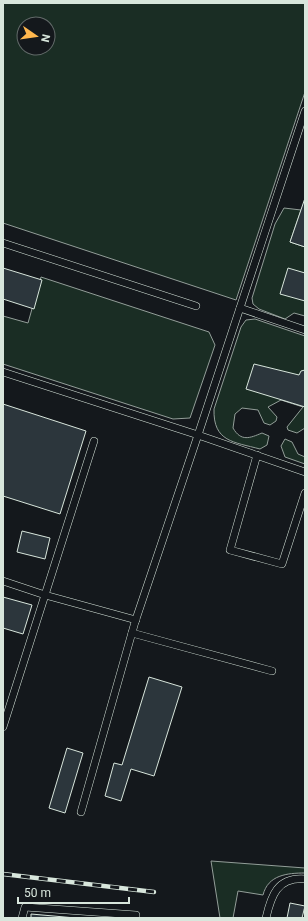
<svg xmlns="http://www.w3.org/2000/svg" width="308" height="921" font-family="Roboto,sans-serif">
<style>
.green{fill:#1a2d24;stroke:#939e99;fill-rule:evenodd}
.building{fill:#2c363c;stroke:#d8e6dc}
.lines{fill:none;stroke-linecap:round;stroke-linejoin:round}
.service-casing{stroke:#d8e6dc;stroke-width:8}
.service{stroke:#14181c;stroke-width:7}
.rail-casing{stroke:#d8e6dc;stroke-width:4.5}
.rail{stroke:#14181c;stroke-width:3;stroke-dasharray:9;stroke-linecap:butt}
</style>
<rect width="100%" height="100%" fill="#14181c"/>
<!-- green -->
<g class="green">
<path d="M3 3H305V92L236 300 3 223ZM24 24H48V48H24Z"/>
<polygon points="284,208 301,210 290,242 305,247 305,316 294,313 285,319 259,309 253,304 252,298 275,224"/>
<polygon points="41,277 209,332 215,345 190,418 173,419 3,364 3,316 28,323"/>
<path d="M255 319 305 336V428L297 433 288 430 287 427 303 407 281 400 268 407 277 417 276 421 270 425 264 423 258 410 242 408 235 414 233 428C241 442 250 438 262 433L269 436 267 445 260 449C234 442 213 442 214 409L241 327 246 320Z"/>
<polygon points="285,439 292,442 298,454 305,457 305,464 285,457 281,446"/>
<path d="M211 861 305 868V873C287 873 268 875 263 895L238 891 233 918H220Z"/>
</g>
<!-- building -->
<g class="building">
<polygon points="305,198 305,247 290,242"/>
<polygon points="3,268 42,280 34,309 3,299"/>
<polygon points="288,268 305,273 305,301 280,294"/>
<polygon points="254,364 299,375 301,371 305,370 305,407 246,389"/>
<polygon points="3,404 86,431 60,514 3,496"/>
<polygon points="22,531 50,538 45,559 17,552"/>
<polygon points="3,597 32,605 23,634 3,628"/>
<polygon points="149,677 182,687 154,776 131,769 121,801 105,796 114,763 122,765"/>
<polygon points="67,748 83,753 65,813 49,808"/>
<polygon points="290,903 305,906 302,918 287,918"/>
<polygon points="31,914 76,918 31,918"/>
</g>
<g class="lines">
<defs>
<g id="service">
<polyline points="3,243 196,306"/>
<polyline points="240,308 305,330"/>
<polyline points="3,372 198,435 305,111"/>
<polyline points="257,455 230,550 282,564 305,493"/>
<polyline points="3,581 45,595 136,620"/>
<polyline points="132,633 272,671"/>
<polyline points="3,727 94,441"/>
<polyline points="81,812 135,622 198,435 305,472"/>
<polyline points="22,918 25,907 136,915 136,918"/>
<path d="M266 918C271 896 277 877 305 879"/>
</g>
</defs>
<!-- service casing -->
<use href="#service" class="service-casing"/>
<!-- service -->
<use href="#service" class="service"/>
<defs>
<polyline id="rail" points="3,874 154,892"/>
</defs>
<!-- rail casing -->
<use href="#rail" class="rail-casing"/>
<!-- rail -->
<use href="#rail" class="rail"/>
</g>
<!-- border -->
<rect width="308" height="921" fill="none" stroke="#d8e6dc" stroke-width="8"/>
<!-- north arrow -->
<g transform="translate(36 36) rotate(103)"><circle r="19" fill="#14181c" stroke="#626a69"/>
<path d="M0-3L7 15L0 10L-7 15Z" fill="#ffb74d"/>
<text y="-6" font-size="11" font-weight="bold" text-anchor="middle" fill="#d8e6dc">N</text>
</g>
<!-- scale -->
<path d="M18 897v6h111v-6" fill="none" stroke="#d8e6dc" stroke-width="2"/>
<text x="24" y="897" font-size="12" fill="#d8e6dc" stroke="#14181c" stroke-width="3" paint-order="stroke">50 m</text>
</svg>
